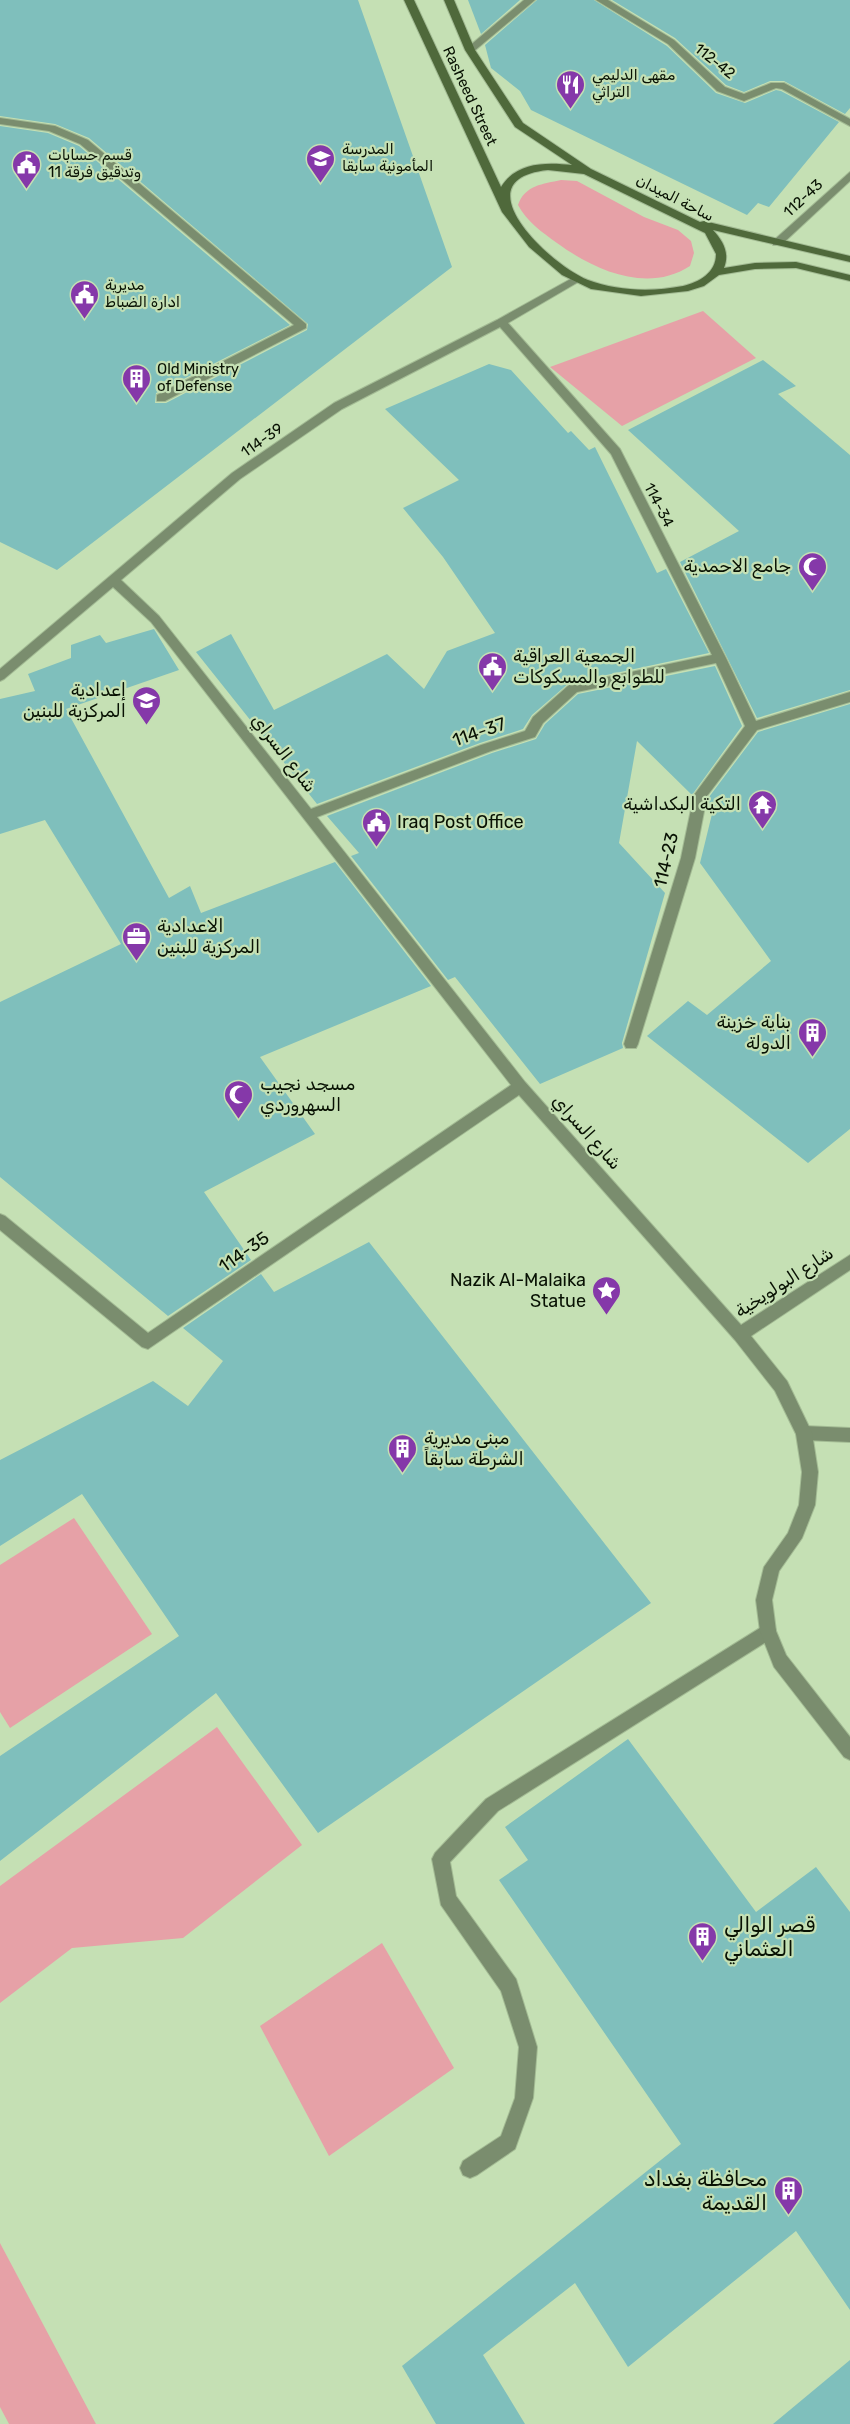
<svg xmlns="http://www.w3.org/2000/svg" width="850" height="2424" font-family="Rubik,'Noto Naskh Arabic',sans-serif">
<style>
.green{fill:#e6a1a7}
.building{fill:#7fbfbc}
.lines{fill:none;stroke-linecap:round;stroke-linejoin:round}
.service-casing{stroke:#a3bb94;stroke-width:2}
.minor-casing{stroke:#a3bb94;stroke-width:2}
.secondary-casing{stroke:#a3bb94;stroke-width:2}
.service{fill:#7a8d6e;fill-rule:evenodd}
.minor{fill:#7a8d6e;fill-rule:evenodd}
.secondary{fill:#4f693b;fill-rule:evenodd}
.labels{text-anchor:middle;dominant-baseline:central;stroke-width:4.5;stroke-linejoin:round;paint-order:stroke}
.far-street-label{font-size:15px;fill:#081103;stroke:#c5e0b4}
.far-poi-label{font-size:15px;fill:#081103;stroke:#c5e0b4;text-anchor:start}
.poi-label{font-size:18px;fill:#081103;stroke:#c5e0b4;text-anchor:end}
.street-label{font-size:18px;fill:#081103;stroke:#c5e0b4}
.near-poi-label{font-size:21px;fill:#081103;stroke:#c5e0b4;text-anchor:start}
</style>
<rect width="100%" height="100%" fill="#c5e0b4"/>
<!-- green -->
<g class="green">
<path d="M561 180 577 181 644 217 678 230 691 241 694 253 690 266C647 294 594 270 557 243 542 232 527 222 518 205 525 185 543 184 561 180Z"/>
<polygon points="703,311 756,358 622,426 550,367"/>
<polygon points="74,1518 152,1634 10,1728 0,1712 0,1565"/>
<polygon points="217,1727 302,1845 183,1938 72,1948 0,2003 0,1886"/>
<polygon points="382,1943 454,2068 329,2156 260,2026"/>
<polygon points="0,2243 96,2424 9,2424 0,2407"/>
</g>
<!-- building -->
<g class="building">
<polygon points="0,0 358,0 452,267 57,570 0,542 0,126 48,133 79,146 290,325 156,393 155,403 166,403 307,330 308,324 89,138 55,124 0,116"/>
<polygon points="468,0 520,0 481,34"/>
<polygon points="537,0 594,0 667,46 716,93 745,103 776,90 781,91 839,122 769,207 758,203 747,215 531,110 520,91 491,68 485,45"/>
<polygon points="612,0 850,0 850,108 845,114 784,81 770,81 744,92 726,85 675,38"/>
<polygon points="763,360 796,386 778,394 850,455 850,690 757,718 680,562 739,531 628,430"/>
<polygon points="489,364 511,370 568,433 571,431 589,450 595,447 657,573 666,569 709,653 569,683 532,715 523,729 480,743 317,804 196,652 231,634 274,710 387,654 424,689 447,651 495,633 443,557 403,508 459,480 385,409"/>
<polygon points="154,629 179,670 66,709 169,898 190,886 201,913 335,862 431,986 260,1057 315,1134 204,1192 251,1260 168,1316 0,1177 0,1002 121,944 45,820 0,834 0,699 35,691 28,674 71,658 71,645 100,635 106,643"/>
<polygon points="715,666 742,726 692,795 637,741 619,843 665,893 622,1043 623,1048 540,1084 455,977 448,980 351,856 359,853 327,816 492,753 536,739 545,724 578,694"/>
<polygon points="850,704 850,1129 808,1163 647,1036 688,1001 707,1015 771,961 700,863 712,814 707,809 709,797 758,732"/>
<polygon points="369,1242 651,1603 318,1833 216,1693 0,1861 0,1756 179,1636 82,1494 0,1546 0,1460 153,1381 188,1406 223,1361 183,1328 261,1274 274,1292"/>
<polygon points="628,1739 756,1912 816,1867 850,1912 850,2310 796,2231 628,2367 575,2283 483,2355 525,2424 436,2424 402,2366 681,2144 499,1880 528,1860 505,1827"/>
<polygon points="850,2360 850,2424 773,2424"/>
</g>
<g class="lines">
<defs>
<g id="service">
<polygon points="596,0 608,0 674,40 725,87 744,94 771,83 784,83 850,119 850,126 782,89 776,88 744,101 717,91 668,44"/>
<polygon points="0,118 55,126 88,140 306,324 306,328 165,401 157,401 157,395 294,325 80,144 49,131 0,124"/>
<polygon points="804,1426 850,1428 850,1442 804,1440 798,1438 796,1433 798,1428"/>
<polygon points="768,1623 774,1625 776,1631 774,1637 498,1811 450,1862 456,1896 516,1979 537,2047 533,2098 515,2149 477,2175 470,2178 463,2175 460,2168 463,2161 501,2136 515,2098 519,2047 501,1991 441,1905 432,1859 435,1853 486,1799"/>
</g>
<g id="minor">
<polygon points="524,0 535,0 473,52 467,52 467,48"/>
<polygon points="850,172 850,181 781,245 773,245 773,241"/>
<path d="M576 276 580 277V281L508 323 620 449 726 658 756 721 850 692V702L757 730 707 796 695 858 638 1044 636 1048H626L624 1044 681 858 694 795 745 726 716 663 577 692 543 723 535 737 491 751 317 817 525 1082 741 1325 850 1255V1270L751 1336 787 1381 812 1433 818 1472 815 1505 802 1538 779 1571 772 1600 776 1631 786 1655 850 1737V1760L844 1757 774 1667 760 1631 756 1600 764 1567 788 1533 799 1505 802 1472 796 1434 775 1391 735 1340 519 1095 148 1349 142 1347 0 1230V1214L5 1216 148 1333 511 1085 151 622 113 587 4 679 0 681V669L232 473 334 403 497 320ZM500 327 611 454 712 655 569 685 533 717 525 731 481 745 311 809 159 616 121 580 240 479 342 409Z"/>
</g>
<path id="secondary" d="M404 0H414L501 187C516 162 546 162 572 165L515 127 465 50 444 0H454L475 50 523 123 591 169 700 222 704 221 850 256V262L713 230C723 241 730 253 724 268L755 263 796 262 850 275V281L796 268 755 269 719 275 704 286 688 291 641 296 591 289 562 275 529 247 502 212ZM548 170 584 174 705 233 716 254C716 273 699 282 683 286 652 292 617 291 588 280 550 265 459 179 548 170Z"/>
</defs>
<!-- service casing -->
<use href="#service" class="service-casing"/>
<!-- minor casing -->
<use href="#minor" class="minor-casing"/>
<!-- secondary casing -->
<use href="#secondary" class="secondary-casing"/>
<!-- service -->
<use href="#service" class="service"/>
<!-- minor -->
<use href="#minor" class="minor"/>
<!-- secondary -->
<use href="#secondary" class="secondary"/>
</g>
<!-- icons -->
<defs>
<symbol id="restaurant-pin" viewBox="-11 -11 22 30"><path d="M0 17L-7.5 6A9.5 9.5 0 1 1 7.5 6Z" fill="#8538a9" stroke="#c5e0b4"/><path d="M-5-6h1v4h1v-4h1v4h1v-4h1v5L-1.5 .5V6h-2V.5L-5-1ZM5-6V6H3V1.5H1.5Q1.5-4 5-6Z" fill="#fff"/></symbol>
<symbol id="school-pin" viewBox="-11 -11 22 30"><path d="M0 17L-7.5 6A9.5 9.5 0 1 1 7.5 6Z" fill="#8538a9" stroke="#c5e0b4"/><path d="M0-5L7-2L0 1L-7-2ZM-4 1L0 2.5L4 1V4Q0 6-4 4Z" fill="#fff"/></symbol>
<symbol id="civic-pin" viewBox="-11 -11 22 30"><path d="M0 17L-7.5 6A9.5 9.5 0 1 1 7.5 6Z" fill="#8538a9" stroke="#c5e0b4"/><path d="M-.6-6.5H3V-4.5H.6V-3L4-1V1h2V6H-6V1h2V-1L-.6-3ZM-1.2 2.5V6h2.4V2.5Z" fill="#fff"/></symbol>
<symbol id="building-pin" viewBox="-11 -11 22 30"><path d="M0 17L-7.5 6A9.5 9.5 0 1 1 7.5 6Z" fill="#8538a9" stroke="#c5e0b4"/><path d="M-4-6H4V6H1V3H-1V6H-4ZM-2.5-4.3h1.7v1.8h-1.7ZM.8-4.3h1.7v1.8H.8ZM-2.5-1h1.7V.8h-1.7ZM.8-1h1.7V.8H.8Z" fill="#fff"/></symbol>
<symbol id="mosque-pin" viewBox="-11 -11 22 30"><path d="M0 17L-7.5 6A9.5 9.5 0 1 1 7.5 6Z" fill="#8538a9" stroke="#c5e0b4"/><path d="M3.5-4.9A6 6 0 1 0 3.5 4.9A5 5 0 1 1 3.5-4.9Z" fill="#fff"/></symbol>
<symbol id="temple-pin" viewBox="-11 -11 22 30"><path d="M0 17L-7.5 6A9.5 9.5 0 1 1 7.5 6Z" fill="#8538a9" stroke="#c5e0b4"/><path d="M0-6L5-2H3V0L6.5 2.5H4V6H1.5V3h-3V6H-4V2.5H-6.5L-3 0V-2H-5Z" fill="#fff"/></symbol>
<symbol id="office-pin" viewBox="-11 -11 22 30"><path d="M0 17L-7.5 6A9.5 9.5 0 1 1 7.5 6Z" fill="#8538a9" stroke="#c5e0b4"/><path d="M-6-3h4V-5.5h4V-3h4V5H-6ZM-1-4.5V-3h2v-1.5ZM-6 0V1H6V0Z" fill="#fff"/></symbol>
<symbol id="sight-pin" viewBox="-11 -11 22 30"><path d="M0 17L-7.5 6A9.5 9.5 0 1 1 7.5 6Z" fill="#8538a9" stroke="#c5e0b4"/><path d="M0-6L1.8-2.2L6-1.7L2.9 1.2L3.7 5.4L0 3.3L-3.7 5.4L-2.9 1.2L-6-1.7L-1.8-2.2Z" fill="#fff"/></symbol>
</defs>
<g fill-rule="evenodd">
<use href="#restaurant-pin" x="554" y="68" width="33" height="45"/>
<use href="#school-pin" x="304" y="142" width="33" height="45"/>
<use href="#civic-pin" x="10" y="148" width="33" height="45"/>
<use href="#civic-pin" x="68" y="278" width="33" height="45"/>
<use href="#building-pin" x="120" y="362" width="33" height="45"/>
<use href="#mosque-pin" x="796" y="550" width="33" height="45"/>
<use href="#civic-pin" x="476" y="650" width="33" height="45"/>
<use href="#school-pin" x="130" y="684" width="33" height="45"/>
<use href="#temple-pin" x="746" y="788" width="33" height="45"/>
<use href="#civic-pin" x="360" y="806" width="33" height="45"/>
<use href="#office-pin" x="120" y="920" width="33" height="45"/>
<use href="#building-pin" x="796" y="1016" width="33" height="45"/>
<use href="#mosque-pin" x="222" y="1078" width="33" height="45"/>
<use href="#sight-pin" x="590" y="1274" width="33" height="45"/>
<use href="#building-pin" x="386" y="1432" width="33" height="45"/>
<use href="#building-pin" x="686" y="1920" width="33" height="45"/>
<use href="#building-pin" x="772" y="2174" width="33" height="45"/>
</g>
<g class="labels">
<!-- far-street labels -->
<g class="far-street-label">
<text transform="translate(715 61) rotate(38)">112-42</text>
<text transform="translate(470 96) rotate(65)">Rasheed Street</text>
<text transform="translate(675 198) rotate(27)">ساحة الميدان</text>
<text transform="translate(803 198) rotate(-43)">112-43</text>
<text transform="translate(262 440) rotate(-35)">114-39</text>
<text transform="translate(659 505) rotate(63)">114-34</text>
</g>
<!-- far-poi labels -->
<g class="far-poi-label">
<text x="592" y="75">مقهى الدليمي<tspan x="592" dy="17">التراثي</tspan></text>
<text x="342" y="149">المدرسة<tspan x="342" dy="17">المأمونية سابقا</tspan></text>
<text x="48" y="155">قسم حسابات<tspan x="48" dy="17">وتدقيق فرقة 11</tspan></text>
<text x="105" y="285">مديرية<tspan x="105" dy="17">ادارة الضباط</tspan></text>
<text x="157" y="369">Old Ministry<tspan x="157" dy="17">of Defense</tspan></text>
</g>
<!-- poi labels -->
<g class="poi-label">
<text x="791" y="566">جامع الاحمدية</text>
<text x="513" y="656" text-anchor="start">الجمعية العراقية<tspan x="513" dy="21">للطوابع والمسكوكات</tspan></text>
<text x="126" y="690">إعدادية<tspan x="126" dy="21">المركزية للبنين</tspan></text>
<text x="741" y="804">التكية البكداشية</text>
<text x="397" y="822" text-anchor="start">Iraq Post Office</text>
<text x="157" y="926" text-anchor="start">الاعدادية<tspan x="157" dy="21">المركزية للبنين</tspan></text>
<text x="791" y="1022">بناية خزينة<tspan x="791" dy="21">الدولة</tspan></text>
<text x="260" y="1084" text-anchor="start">مسجد نجيب<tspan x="260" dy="21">السهروردي</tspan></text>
<text x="586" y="1280">Nazik Al-Malaika<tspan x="586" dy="21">Statue</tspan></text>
<text x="424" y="1438" text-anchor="start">مبنى مديرية<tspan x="424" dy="21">الشرطة سابقاً</tspan></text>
</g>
<!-- street labels -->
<g class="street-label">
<text transform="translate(479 732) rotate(-19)">114-37</text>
<text transform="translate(284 753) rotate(52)">شارع السراي</text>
<text transform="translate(666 860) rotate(-77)">114-23</text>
<text transform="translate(587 1132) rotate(48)">شارع السراي</text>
<text transform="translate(244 1252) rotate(-35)">114-35</text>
<text transform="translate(784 1282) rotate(-33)">شارع البولويخية</text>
</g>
<!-- near-poi labels -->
<g class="near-poi-label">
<text x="724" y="1924">قصر الوالي<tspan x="724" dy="24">العثماني</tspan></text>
<text x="767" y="2178" text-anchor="end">محافظة بغداد<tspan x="767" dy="24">القديمة</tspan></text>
</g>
</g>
</svg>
